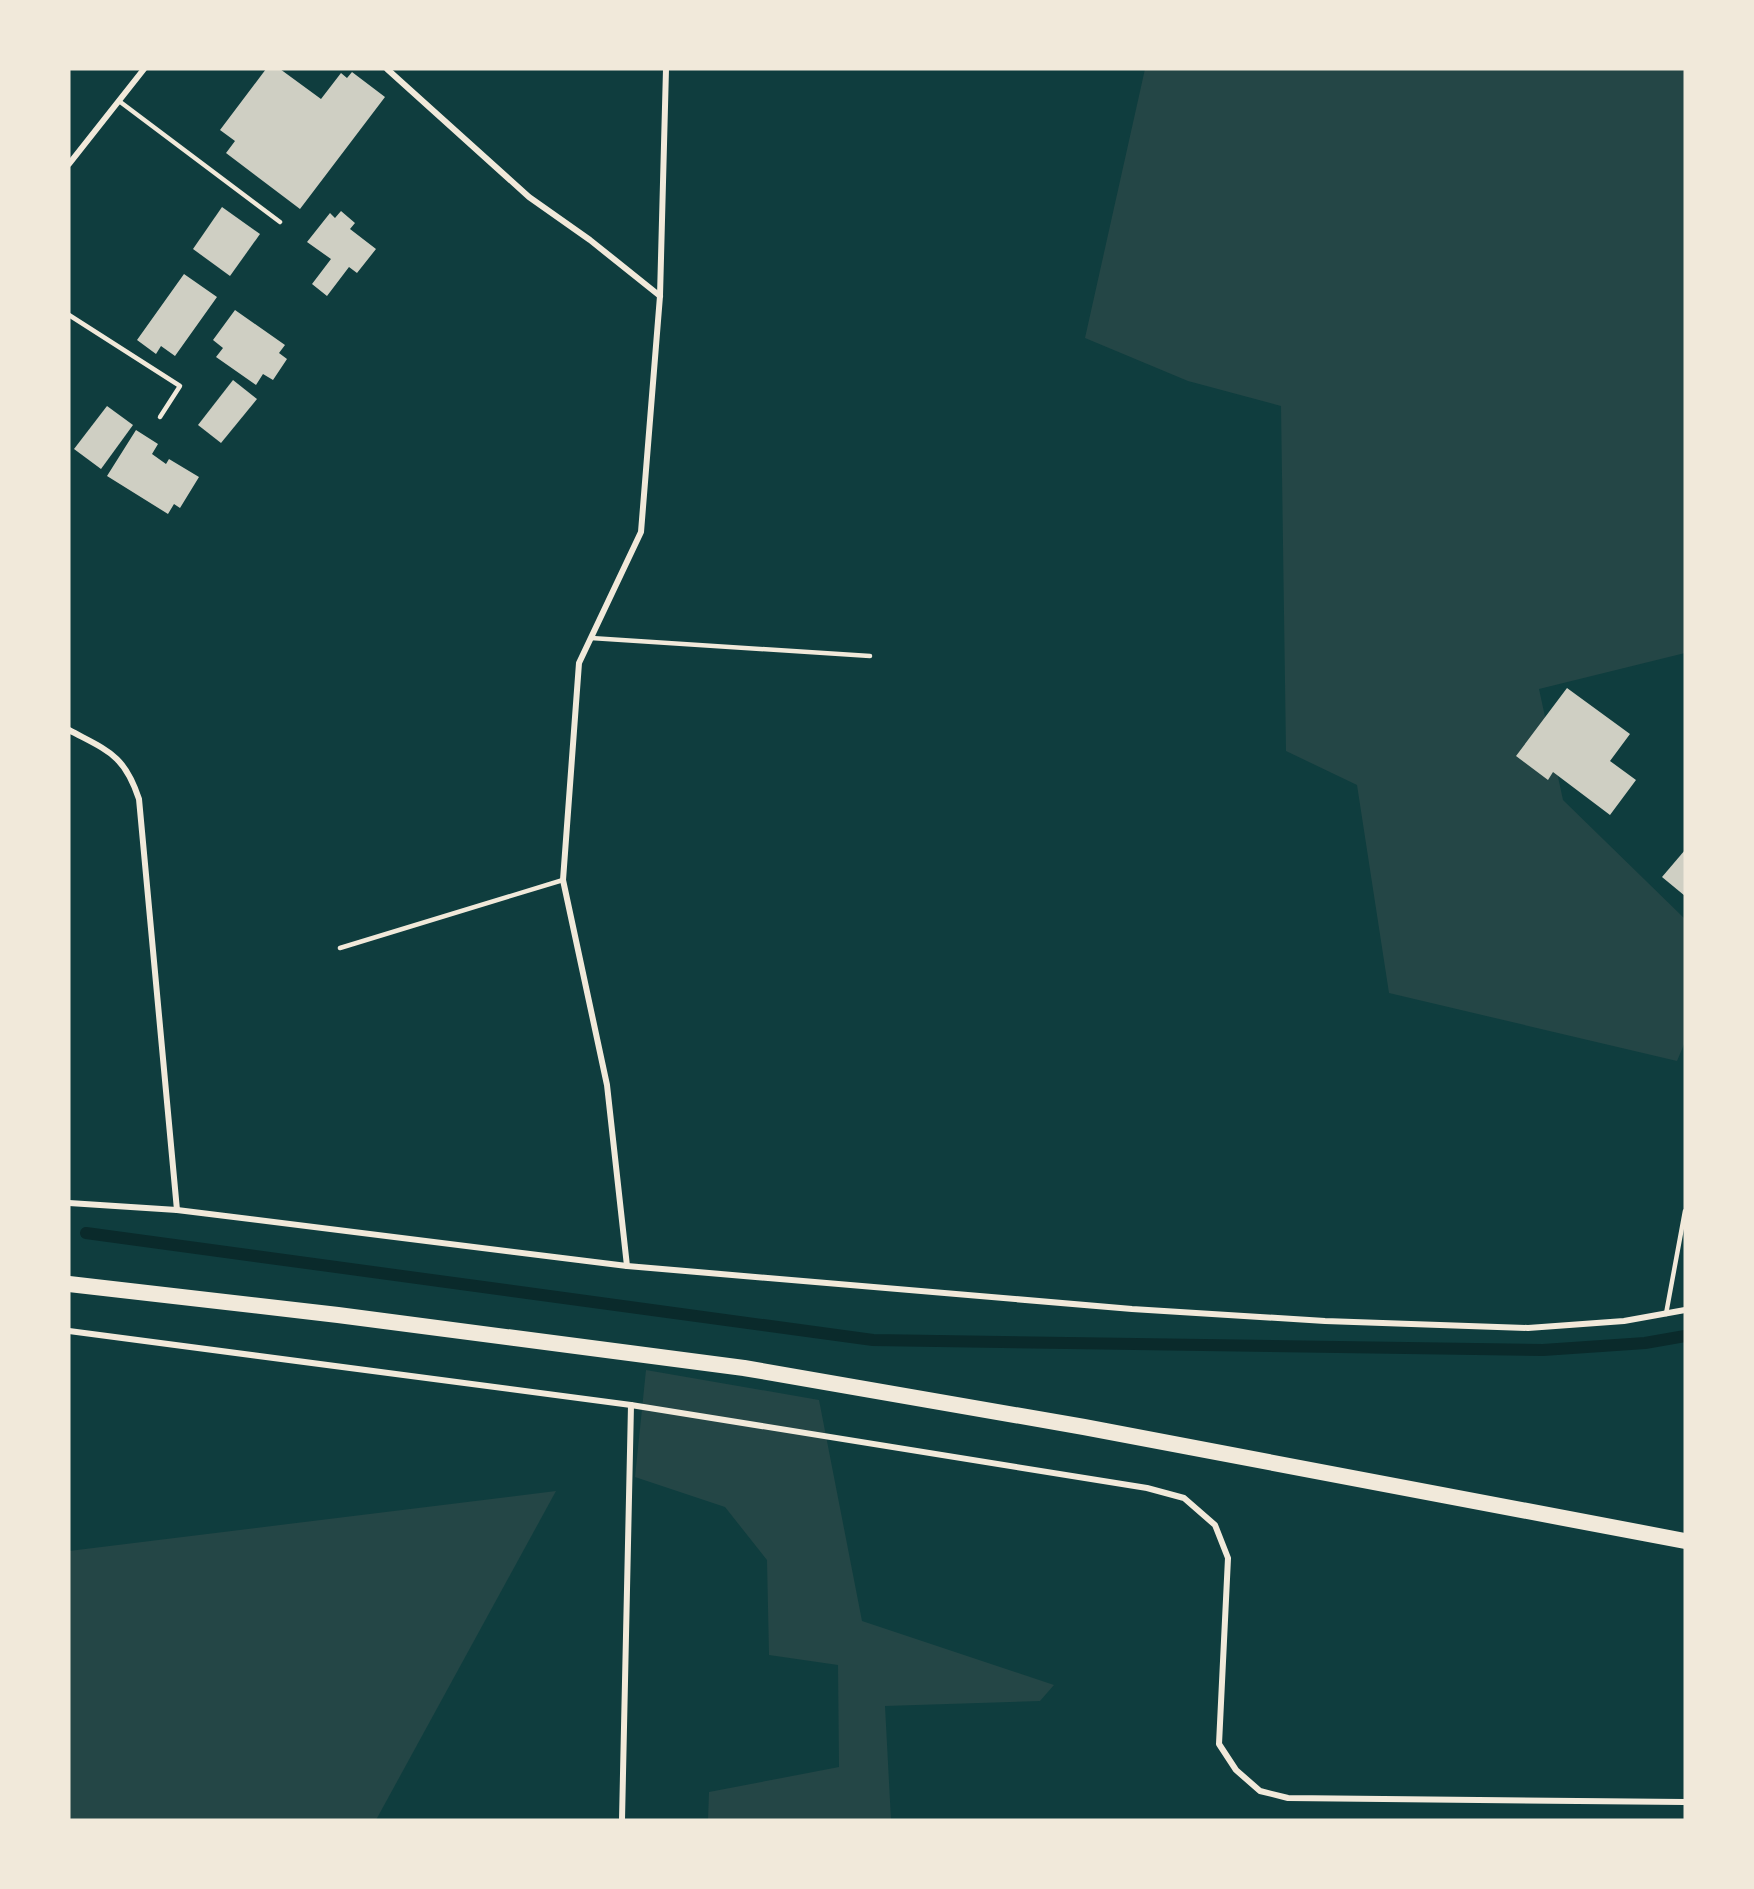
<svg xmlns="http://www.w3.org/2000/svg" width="1754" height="1889" font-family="'PT Sans',sans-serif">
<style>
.green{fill:#244646}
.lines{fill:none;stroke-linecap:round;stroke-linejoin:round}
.stream{stroke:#0a2a2b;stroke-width:12}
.building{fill:#cfcfc3}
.service{stroke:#f1e9da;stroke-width:4.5}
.minor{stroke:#f1e9da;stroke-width:6}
.trunk{stroke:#f1e9da;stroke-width:16}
</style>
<rect width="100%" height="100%" fill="#0f3d3e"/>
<!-- green -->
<g class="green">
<polygon points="1145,69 1685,69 1685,653 1539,689 1563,800 1685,919 1685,1042 1677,1061 1389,993 1357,785 1286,751 1281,406 1188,381 1085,338"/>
<polygon points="646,1370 819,1400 862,1621 1054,1685 1040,1701 885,1706 891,1820 708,1820 709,1792 839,1767 838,1665 769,1655 767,1560 725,1507 635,1477"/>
<polygon points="556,1491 376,1820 69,1820 69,1551"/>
</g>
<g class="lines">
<!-- stream -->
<polyline class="stream" points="86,1233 873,1340 1543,1350 1645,1343 1685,1336"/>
</g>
<!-- building -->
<g class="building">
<polygon points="266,69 280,69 321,99 341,73 347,78 352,72 385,97 300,209 226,153 235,141 220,130"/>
<polygon points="222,207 260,234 230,276 193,249"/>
<polygon points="341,211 355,223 350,229 376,249 357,273 349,267 327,296 312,284 331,259 307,242 330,213 335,218"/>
<polygon points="184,274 217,297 175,356 161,346 156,354 137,340"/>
<polygon points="235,310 285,345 279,353 287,359 273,380 263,374 256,385 216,357 223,348 213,340"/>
<polygon points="233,380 257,399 221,443 198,425"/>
<polygon points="107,406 133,425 101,469 74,449"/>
<polygon points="136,430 158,444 152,454 166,464 169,459 199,477 180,508 174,504 168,514 107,476"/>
<polygon points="1567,688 1630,734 1610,761 1636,780 1610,815 1553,772 1548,780 1516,756"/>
<polygon points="1685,850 1685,896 1662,877"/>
</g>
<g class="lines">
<!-- service -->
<g class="service">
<polyline points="119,101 280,222"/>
<polyline points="69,315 180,386 160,417"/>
<polyline points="591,638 870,656"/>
<polyline points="340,948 563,880"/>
<polyline points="1666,1314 1685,1211"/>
</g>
<!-- minor -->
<g class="minor">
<polyline points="387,69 529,197 590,240 660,296"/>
<polyline points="69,164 144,69"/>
<path d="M69 730C108 751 124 754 139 799L177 1210"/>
<polyline points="69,1203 177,1210 627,1266 1132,1309 1325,1321 1528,1328 1624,1321 1685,1310"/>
<polyline points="627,1266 607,1085 563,880 579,663 641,532 660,296 666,69"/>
<polyline points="69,1331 631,1405 1147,1488 1184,1498 1215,1525 1228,1558 1219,1744 1236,1770 1260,1791 1288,1798 1685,1802"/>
<polyline points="622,1820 631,1405"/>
</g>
<!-- trunk -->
<polyline class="trunk" points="69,1284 338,1315 744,1368 1084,1427 1685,1541"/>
</g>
<!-- border -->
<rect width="1754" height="1889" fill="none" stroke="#f1e9da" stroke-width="141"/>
</svg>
